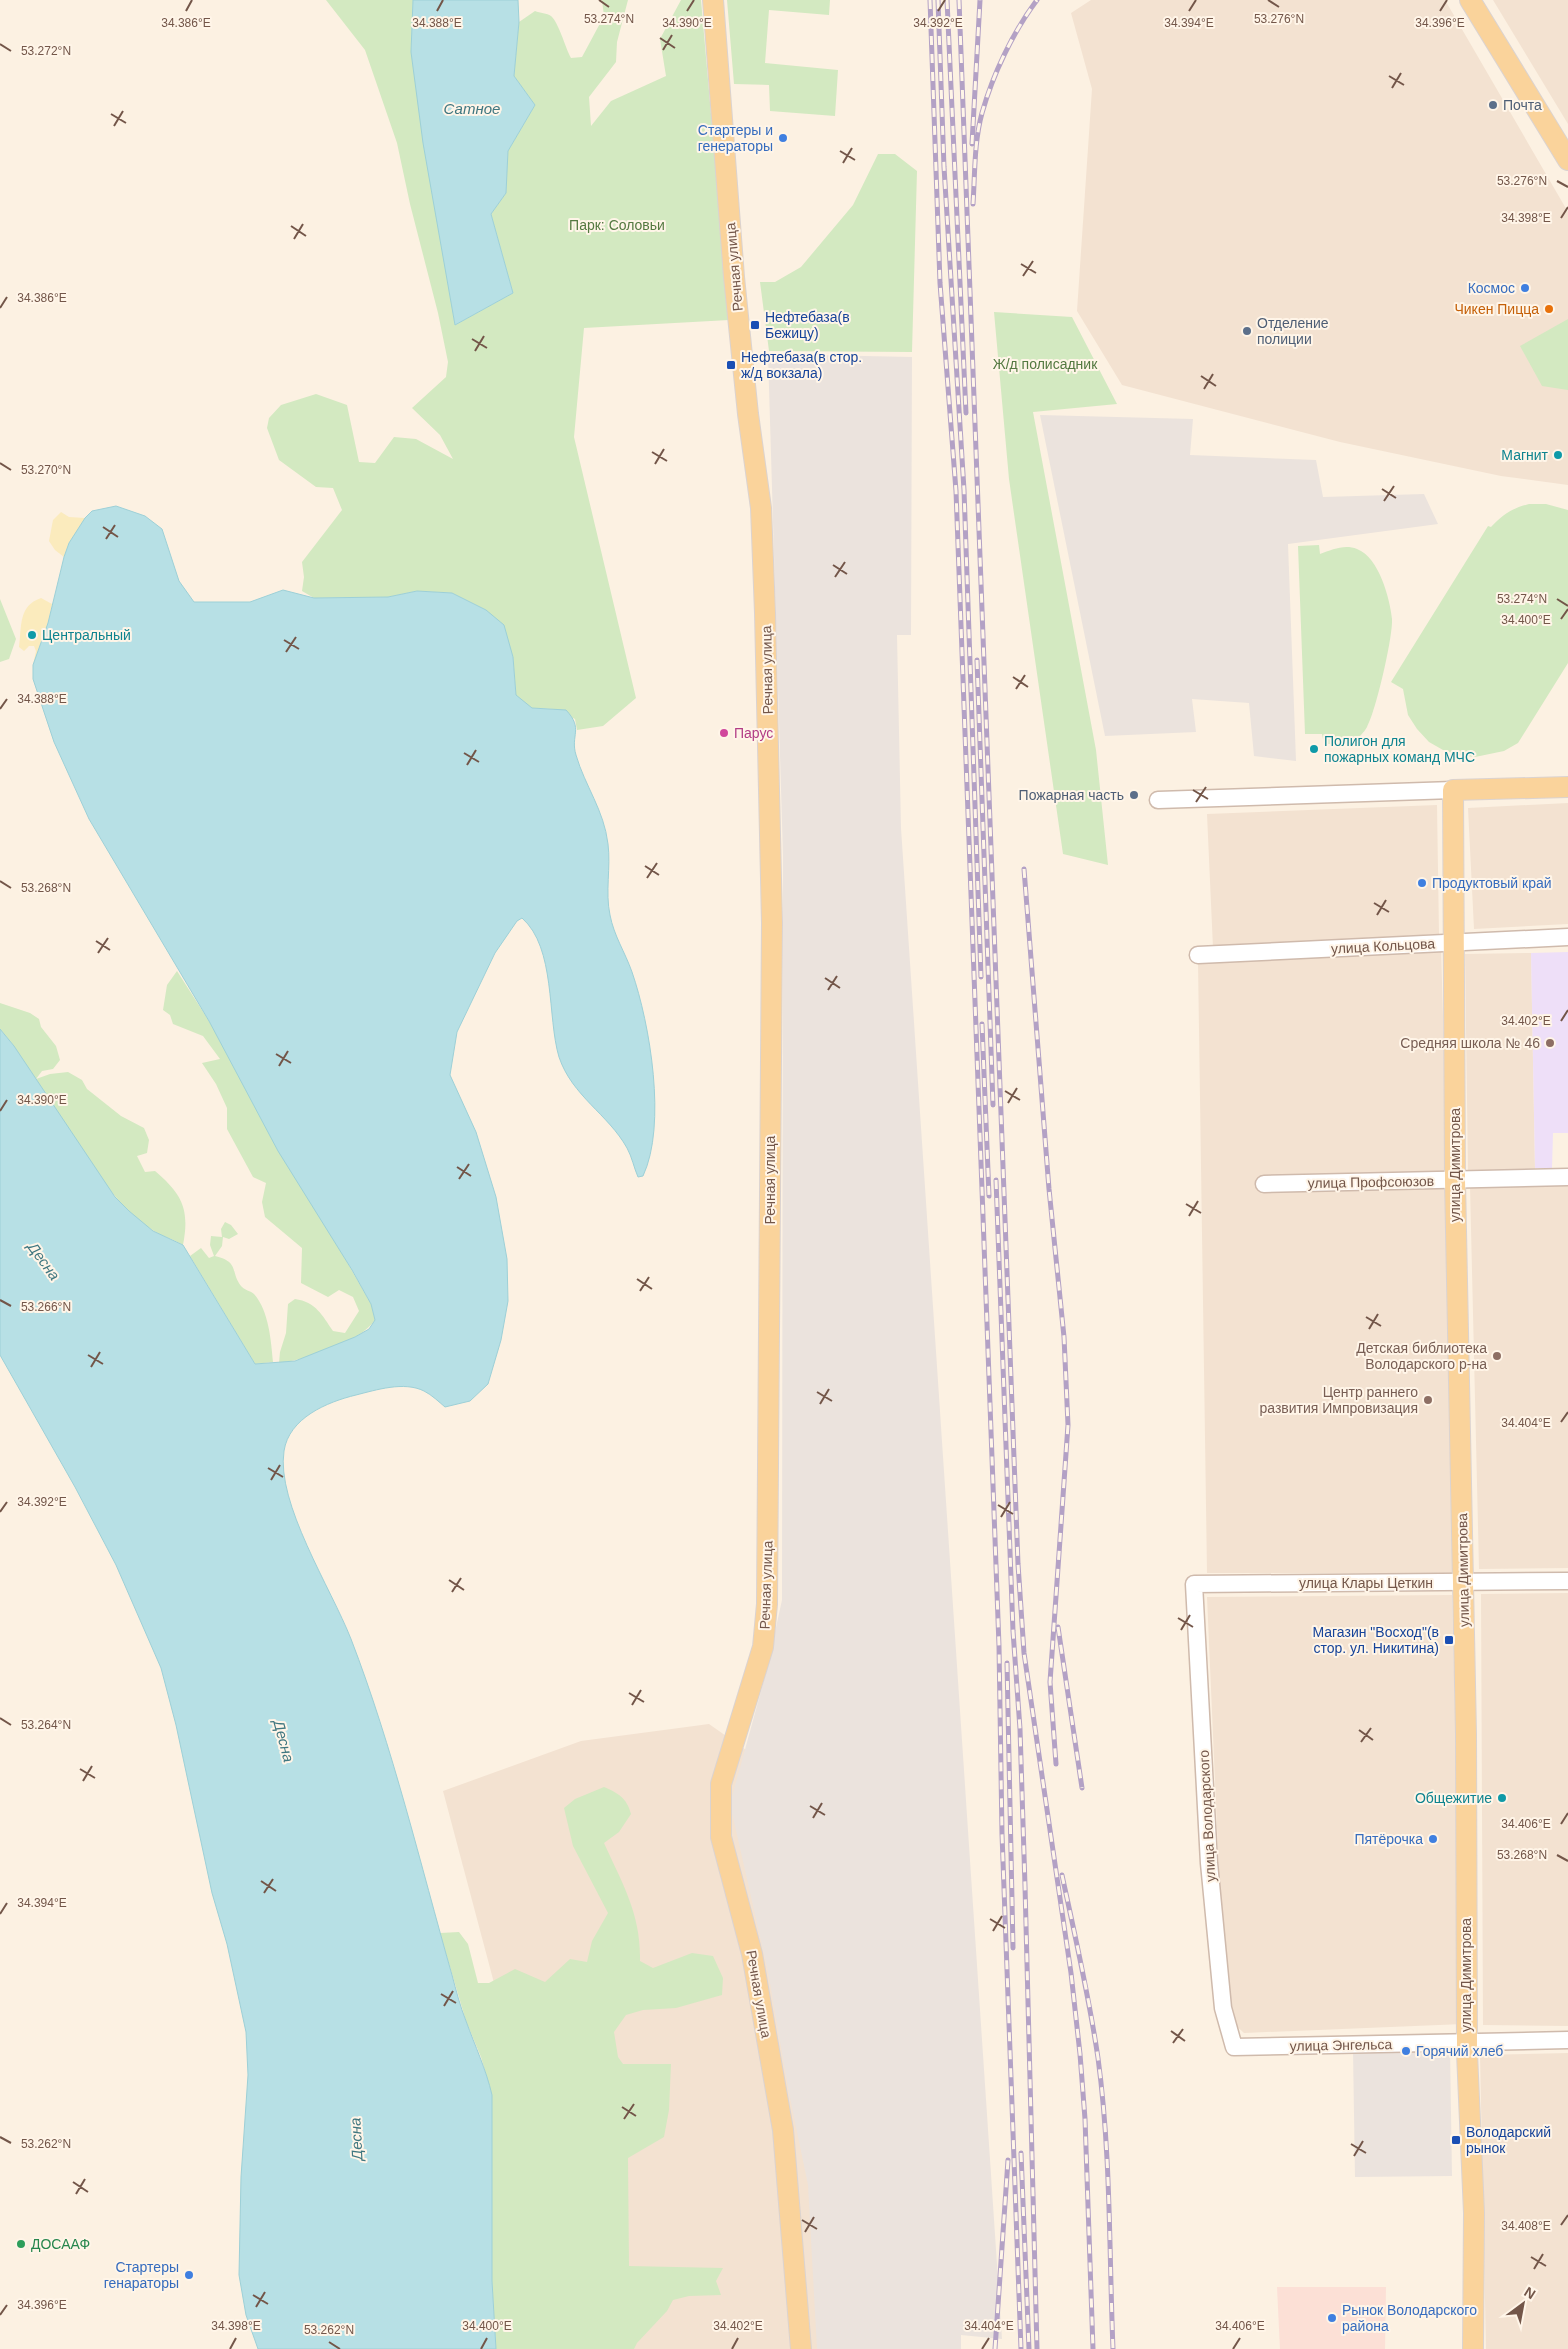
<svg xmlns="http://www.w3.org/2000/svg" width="1568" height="2349" font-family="Arial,sans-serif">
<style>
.residential{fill:#f3e2d1}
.commercial{fill:#fce0d6}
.industrial{fill:#ebe3dd}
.education{fill:#eedff8}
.green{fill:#d3e9c1}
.sand{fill:#fbebbd}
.water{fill:#b7e0e5;stroke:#9dd0d7}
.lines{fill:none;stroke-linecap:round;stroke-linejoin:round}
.minor-casing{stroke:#cfbaac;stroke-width:19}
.major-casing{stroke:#dbd3d0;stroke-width:22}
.minor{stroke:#fff;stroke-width:16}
.major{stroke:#fad39b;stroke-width:20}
.rail-casing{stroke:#b3a1c5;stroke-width:5}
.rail{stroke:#fff5e8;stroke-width:3;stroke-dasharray:9;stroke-linecap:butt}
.ticks{fill:none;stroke:#735649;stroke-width:2}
.service-dot{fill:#5c6f8a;stroke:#fff5e8;stroke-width:2}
.shop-dot{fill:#3f7fe0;stroke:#fff5e8;stroke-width:2}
.food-dot{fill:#e8710a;stroke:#fff5e8;stroke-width:2}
.transit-dot{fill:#1a4fb4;stroke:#fff5e8;stroke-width:2}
.culture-dot{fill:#0f9aa8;stroke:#fff5e8;stroke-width:2}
.hotel-dot{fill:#d1479c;stroke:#fff5e8;stroke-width:2}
.education-dot{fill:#8d6e63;stroke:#fff5e8;stroke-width:2}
.leisure-dot{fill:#2e9e5b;stroke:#fff5e8;stroke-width:2}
.labels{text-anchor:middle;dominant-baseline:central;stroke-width:4;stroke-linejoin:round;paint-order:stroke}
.service-label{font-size:14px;fill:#4e5e75;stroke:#fff5e8;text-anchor:start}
.shop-label{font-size:14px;fill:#366cbe;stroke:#fff5e8;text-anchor:end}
.park-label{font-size:14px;fill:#547941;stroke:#fff5e8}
.street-label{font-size:14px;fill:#735649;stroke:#fff5e8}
.food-label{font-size:14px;fill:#c56008;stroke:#fff5e8;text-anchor:end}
.transit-label{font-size:14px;fill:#164399;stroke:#fff5e8;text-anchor:start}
.culture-label{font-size:14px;fill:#0d838f;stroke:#fff5e8;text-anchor:end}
.hotel-label{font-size:14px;fill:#b23c85;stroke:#fff5e8;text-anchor:start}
.education-label{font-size:14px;fill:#785e54;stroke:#fff5e8;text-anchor:end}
.leisure-label{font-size:14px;fill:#27864d;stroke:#fff5e8;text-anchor:start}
.water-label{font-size:15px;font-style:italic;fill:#407780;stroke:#fff5e8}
.ticks-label{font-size:12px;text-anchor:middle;fill:#735649;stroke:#fff5e8;stroke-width:4;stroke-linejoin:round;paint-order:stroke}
</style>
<rect width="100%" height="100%" fill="#fcf1e2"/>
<!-- residential -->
<g class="residential">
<polygon points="1091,0 1445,0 1568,212 1568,485 1501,476 1340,442 1122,385 1077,311 1092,89 1071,13"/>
<polygon points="1493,0 1568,0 1568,124"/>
<polygon points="1568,803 1568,924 1474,929 1468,808"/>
<polygon points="1437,805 1439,934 1213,948 1207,814"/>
<polygon points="1441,948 1448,1187 1455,1573 1207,1573 1198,962"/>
<polygon points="1531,953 1535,1170 1468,1173 1465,954"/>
<polygon points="1470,1186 1568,1186 1568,1568 1479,1569"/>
<polygon points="1568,1593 1568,2026 1483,2025 1481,1594"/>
<polygon points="1452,1595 1463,2024 1244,2033 1230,2020 1221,1919 1207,1597"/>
<polygon points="709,1724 766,1764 923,2349 521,2349 523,2092 443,1791 581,1741"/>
<polygon points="1568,2053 1568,2349 1486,2349 1480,2055"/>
</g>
<!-- commercial -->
<polygon class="commercial" points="1277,2287 1386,2287 1385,2349 1280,2349"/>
<!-- industrial -->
<g class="industrial">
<polygon points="768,354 912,357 911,635 897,635 901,828 1002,2339 961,2335 961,2349 817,2349 808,2185 789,2093 768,1972 730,1804 766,1673 782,1600 783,856"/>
<polygon points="1040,415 1193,419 1190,455 1316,460 1323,497 1424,494 1438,524 1288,544 1296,761 1254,756 1249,703 1192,699 1196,732 1105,736"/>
<polygon points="1450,2050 1452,2176 1355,2177 1353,2051"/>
</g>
<!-- education -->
<polygon class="education" points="1568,952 1568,1133 1553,1133 1552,1168 1535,1168 1531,953"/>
<!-- green -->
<g class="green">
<path d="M326 0H413L411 52 455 325 513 293 491 214 506 193 508 151 535 105 514 76 519 22 535 11C540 13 547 13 551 16 559 23 565 47 571 58L582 57 604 16 602 0H628L617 42 616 62 589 97 591 126 611 101 666 76 660 39 681 0H701L729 320 584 328 574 437 636 698 603 726 577 730 575 719 553 709 532 708 523 703 516 695 513 657 486 610 452 593 417 591 388 597 314 598 302 591 304 577 302 562 342 510 333 488 316 487 279 460 267 428 269 418 281 405 316 394 347 405 359 462 375 463 394 437 416 439 453 459 440 435 412 408 446 377 448 362 438 313 410 204 397 143 365 50Z"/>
<polygon points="727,0 830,0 829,15 769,10 765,63 838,70 835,116 770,111 769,85 734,84"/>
<polygon points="878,154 895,154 917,171 912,352 769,351 760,282 775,282 801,267 853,205"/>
<polygon points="994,312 1072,317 1117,404 1033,412 1096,750 1108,865 1063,854 1009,479"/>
<polygon points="1568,319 1568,390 1542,386 1520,346"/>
<path d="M1529 504H1546L1568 510V663L1518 743 1504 751 1475 757 1459 755 1443 750 1429 742 1417 729 1408 715 1403 689 1391 682 1488 526 1491 527C1503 514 1513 508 1529 504Z"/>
<path d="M1319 545 1320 554C1332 550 1344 544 1357 549 1379 557 1390 599 1392 619 1393 637 1376 711 1367 727 1364 732 1359 738 1354 741 1346 746 1333 744 1324 744L1322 734H1305L1298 546Z"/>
<polygon points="0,599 16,639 9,659 0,662"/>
<path d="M177 971 209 1021 371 1304 375 1320C360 1342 306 1360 279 1363L280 1352 286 1333 288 1304 295 1299C316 1302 322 1315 333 1331L345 1333 359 1311 353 1297 339 1290 328 1297 301 1283 302 1248 265 1217 262 1202 266 1183 253 1177 227 1129V1108L216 1084 202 1063 220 1059 203 1036 173 1024 170 1015 163 1010 167 985Z"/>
<path d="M0 1003 30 1013 39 1019 41 1027 56 1046 60 1060 53 1069 42 1071 36 1079 50 1074 68 1072 82 1080 87 1089 121 1116 144 1128 149 1140 147 1153 137 1156 145 1172 155 1171C182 1194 190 1209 183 1245 174 1239 163 1237 154 1231 132 1218 116 1198 101 1178L14 1046 0 1029Z"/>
<path d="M225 1222 231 1225 238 1234 229 1239 223 1237 222 1246 215 1256C240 1262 230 1272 241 1286 244 1290 251 1291 254 1294 269 1311 271 1341 273 1362L255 1364 190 1256 201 1248 209 1258 214 1256 210 1245 211 1236 222 1237 221 1229Z"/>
<path d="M604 1787C618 1793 627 1798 631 1814L619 1832 604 1843C623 1885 641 1914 640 1961L653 1968 692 1953 713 1956 723 1978 722 1995 676 2008 643 2010 626 2015 614 2032 618 2057 623 2064H671L669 2110 664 2137 628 2158 629 2266 723 2268 716 2281 721 2295 689 2296 673 2300 667 2311 637 2343 634 2349H496L492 2281V2095L481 2057 466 2021 440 1933 459 1932 468 1944 478 1983H489L515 1969 545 1982 570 1959 587 1962 592 1941 608 1913 573 1846 564 1808 575 1799Z"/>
</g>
<!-- sand -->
<g class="sand">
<polygon points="61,512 69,517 85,518 69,543 64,557 55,550 49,541 53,520"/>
<path d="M41 598 52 604 48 623 33 665 36 651 34 646H29L24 651 19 647C22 626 18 606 41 598Z"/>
</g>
<!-- water -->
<g class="water">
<polygon points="413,0 518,0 519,22 514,76 535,105 508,151 506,193 491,214 513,293 455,325 423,143 411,52"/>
<path d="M116 506 145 516 162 529 179 581 194 602H250L283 590 314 598 388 597 417 591 452 593 486 610 504 625 513 657 516 695 532 708 566 710C584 729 570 735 576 755 585 786 604 810 608 844 611 867 605 892 610 915 614 936 625 952 632 972 650 1024 667 1125 643 1176L638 1177C634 1168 632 1157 627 1148 608 1114 572 1096 559 1057 547 1017 556 948 522 918L517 921 495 953 457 1032 450 1075 476 1132 496 1197 507 1259 508 1301 501 1340 488 1384 470 1401 445 1407C439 1402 432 1395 424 1391 404 1381 376 1390 356 1395 327 1402 289 1418 284 1451 276 1503 331 1588 351 1639 393 1748 420 1863 452 1975 456 1990 460 2006 466 2021 475 2046 486 2069 492 2095V2281L496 2349H258L246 2315 239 2275 241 2177 248 2075 246 2032 227 1944 212 1893 176 1725 161 1668 116 1565 75 1487 0 1355V1029L14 1046 115 1197 129 1211 153 1231 183 1245 255 1364 295 1361 355 1337 369 1329 375 1320 371 1304 352 1270 278 1151 209 1021 89 819 54 742 33 679V665L48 623 64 557 69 543 85 518 92 511Z"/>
</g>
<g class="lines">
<defs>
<g id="minor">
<polyline points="1158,800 1453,790"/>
<polyline points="1198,955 1568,937"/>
<polyline points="1264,1184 1568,1177"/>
<polyline points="1568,1581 1194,1584 1209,1863 1223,2008 1234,2047 1568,2040"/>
</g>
<g id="major">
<polyline points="713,0 734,277 748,414 761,508 765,613 772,923 767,1604 763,1647 721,1784 721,1837 752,1954 783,2130 801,2349"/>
<polyline points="1470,0 1568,160"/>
<polyline points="1473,2349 1474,2213 1467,2053 1466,1734 1455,1180 1453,790 1568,787"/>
</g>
</defs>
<!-- minor casing -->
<use href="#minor" class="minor-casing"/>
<!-- major casing -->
<use href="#major" class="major-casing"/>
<!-- minor -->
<use href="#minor" class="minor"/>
<!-- major -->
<use href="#major" class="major"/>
<defs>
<g id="rail">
<polyline points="930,0 940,283 956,491 999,1646 1002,1834 1021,2349"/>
<polyline points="938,0 944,167 964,490 981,977"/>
<polyline points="947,0 966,413"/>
<polyline points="959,0 1018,1564 1024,1653 1071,1973 1080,2054 1085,2119 1093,2349"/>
<polyline points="972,144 980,0"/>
<path d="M973 204C975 174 974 142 982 113 993 74 1013 32 1037 0"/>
<polyline points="977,660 993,1105"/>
<polyline points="1024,869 1049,1189 1064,1337 1068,1425 1050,1682 1056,1764"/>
<polyline points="982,1024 989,1196"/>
<polyline points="996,1180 1013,1631 1020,1729 1025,1886 1037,2349"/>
<polyline points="1058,1627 1082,1788"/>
<polyline points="1007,1663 1013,1948"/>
<path d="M1062 1875C1075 1936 1089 1996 1098 2058 1111 2154 1109 2252 1113 2349"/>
<polyline points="1021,2153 1029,2349"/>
<polyline points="995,2349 1008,2160"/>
</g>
</defs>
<!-- rail casing -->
<use href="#rail" class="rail-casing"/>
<!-- rail -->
<use href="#rail" class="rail"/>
</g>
<!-- ticks -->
<path class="ticks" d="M599 0 609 7M1268 0 1279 7M186 11 192 0M437 11 443 0M687 11 694 0M938 11 945 0M1189 11 1196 0M1440 11 1447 0M660 38 675 48M0 44 11 51M663 50 672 35M1389 76 1404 85M1392 88 1401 73M111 114 126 123M114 126 123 111M840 151 855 160M843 163 852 148M1557 181 1568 187M1561 218 1568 207M291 226 306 236M294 239 303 224M1021 264 1036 273M1023 276 1033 261M0 308 7 297M472 339 487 348M475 351 484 336M1201 376 1216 386M1204 389 1213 374M652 452 667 461M0 463 11 470M655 464 664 449M1382 489 1396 498M1384 501 1394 486M103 527 118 537M106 539 115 525M833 565 847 574M835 577 845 562M1557 599 1568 606M1561 619 1568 609M284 640 299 649M286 652 296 637M1013 677 1028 687M1016 689 1025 675M0 709 7 699M464 753 479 762M467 765 476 750M1193 790 1208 799M1196 802 1206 787M645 866 659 875M647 878 657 863M0 881 11 888M1374 903 1389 912M1377 915 1386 900M96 941 110 950M98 953 108 938M825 978 840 988M828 990 837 976M1561 1021 1568 1010M276 1054 291 1063M279 1066 288 1051M1005 1091 1020 1100M1008 1103 1017 1088M0 1111 7 1100M457 1167 471 1176M459 1179 469 1164M1186 1204 1201 1213M1189 1216 1198 1201M637 1279 652 1289M640 1291 649 1277M0 1300 11 1306M1366 1317 1381 1326M1369 1329 1378 1314M88 1355 103 1364M91 1367 100 1352M817 1392 832 1401M820 1404 829 1389M1561 1422 1568 1412M268 1468 283 1477M271 1480 280 1465M998 1505 1013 1514M0 1512 7 1502M1001 1517 1010 1502M449 1580 464 1590M452 1592 461 1578M1178 1618 1193 1627M1181 1630 1190 1615M629 1693 644 1702M632 1705 641 1690M0 1718 11 1725M1359 1730 1373 1740M1361 1742 1371 1728M80 1769 95 1778M83 1781 92 1766M810 1806 825 1815M813 1818 822 1803M1561 1824 1568 1813M1557 1855 1568 1861M261 1881 276 1891M264 1893 273 1879M0 1914 7 1903M990 1919 1005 1928M993 1931 1002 1916M441 1994 456 2003M444 2006 453 1991M1171 2031 1185 2041M1173 2043 1183 2029M622 2107 636 2116M624 2119 634 2104M0 2137 11 2143M1351 2144 1366 2153M1354 2156 1363 2141M73 2182 88 2192M76 2194 85 2179M802 2220 817 2229M1561 2225 1568 2215M805 2232 814 2217M1531 2257 1546 2266M1534 2269 1543 2254M253 2295 268 2304M256 2307 265 2292M0 2315 7 2305M329 2342 340 2349M230 2349 236 2338M481 2349 487 2338M732 2349 738 2338M982 2349 989 2338M1233 2349 1240 2338"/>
<!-- markers -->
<g class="service-dot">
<circle cx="1493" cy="105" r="5"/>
<circle cx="1247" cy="331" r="5"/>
<circle cx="1134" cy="795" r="5"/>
</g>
<g class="shop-dot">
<circle cx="783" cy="138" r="5"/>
<circle cx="1525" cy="288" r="5"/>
<circle cx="1422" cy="883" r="5"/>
<circle cx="1433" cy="1839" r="5"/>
<circle cx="1406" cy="2051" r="5"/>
<circle cx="189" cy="2275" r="5"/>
<circle cx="1332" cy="2318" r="5"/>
</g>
<circle class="food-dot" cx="1549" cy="309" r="5"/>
<g class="transit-dot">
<rect x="750" y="320" width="10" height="10" rx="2.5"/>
<rect x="726" y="360" width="10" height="10" rx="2.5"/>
<rect x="1444" y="1635" width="10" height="10" rx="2.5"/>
<rect x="1451" y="2135" width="10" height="10" rx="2.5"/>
</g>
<g class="culture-dot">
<circle cx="1558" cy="455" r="5"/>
<circle cx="32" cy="635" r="5"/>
<circle cx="1314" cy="749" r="5"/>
<circle cx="1502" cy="1798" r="5"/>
</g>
<circle class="hotel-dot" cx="724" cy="733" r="5"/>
<g class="education-dot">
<circle cx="1550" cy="1043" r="5"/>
<circle cx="1497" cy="1356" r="5"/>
<circle cx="1428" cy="1400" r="5"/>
</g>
<circle class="leisure-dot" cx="21" cy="2244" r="5"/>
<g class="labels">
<!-- service labels -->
<g class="service-label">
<text x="1503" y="105">Почта</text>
<text x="1257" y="323">Отделение<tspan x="1257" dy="16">полиции</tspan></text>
<text x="1124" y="795" text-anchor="end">Пожарная часть</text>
</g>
<!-- shop labels -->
<g class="shop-label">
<text x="773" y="130">Стартеры и<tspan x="773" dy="16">генераторы</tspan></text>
<text x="1515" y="288">Космос</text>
<text x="1432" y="883" text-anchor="start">Продуктовый край</text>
<text x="1423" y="1839">Пятёрочка</text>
<text x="1416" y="2051" text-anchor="start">Горячий хлеб</text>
<text x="179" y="2267">Стартеры<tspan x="179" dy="16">генараторы</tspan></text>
<text x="1342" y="2310" text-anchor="start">Рынок Володарского<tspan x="1342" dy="16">района</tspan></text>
</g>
<!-- park labels -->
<g class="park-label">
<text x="617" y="225">Парк: Соловьи</text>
<text x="1045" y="364">Ж/д полисадник</text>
</g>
<!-- street labels -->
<g class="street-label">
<text transform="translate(734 267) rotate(-95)">Речная улица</text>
<text transform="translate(767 670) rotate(-91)">Речная улица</text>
<text transform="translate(1383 946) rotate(-3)">улица Кольцова</text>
<text transform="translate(1455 1165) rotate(-90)">улица Димитрова</text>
<text transform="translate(770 1180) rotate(-90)">Речная улица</text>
<text transform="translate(1371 1182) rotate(-1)">улица Профсоюзов</text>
<text transform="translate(1463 1570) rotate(-91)">улица Димитрова</text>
<text x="1366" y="1583">улица Клары Цеткин</text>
<text transform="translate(766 1585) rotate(-88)">Речная улица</text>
<text transform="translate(1207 1816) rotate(-93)">улица Володарского</text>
<text transform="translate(1466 1975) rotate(-90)">улица Димитрова</text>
<text transform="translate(759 1994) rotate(80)">Речная улица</text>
<text transform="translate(1341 2045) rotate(-1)">улица Энгельса</text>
</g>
<!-- food labels -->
<g class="food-label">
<text x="1539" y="309">Чикен Пицца</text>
</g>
<!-- transit labels -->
<g class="transit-label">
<text x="765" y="317">Нефтебаза(в<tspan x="765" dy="16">Бежицу)</tspan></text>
<text x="741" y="357">Нефтебаза(в стор.<tspan x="741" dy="16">ж/д вокзала)</tspan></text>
<text x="1439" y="1632" text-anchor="end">Магазин "Восход"(в<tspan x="1439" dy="16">стор. ул. Никитина)</tspan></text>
<text x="1466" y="2132">Володарский<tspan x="1466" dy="16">рынок</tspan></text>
</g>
<!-- culture labels -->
<g class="culture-label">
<text x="1548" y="455">Магнит</text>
<text x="42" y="635" text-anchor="start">Центральный</text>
<text x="1324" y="741" text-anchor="start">Полигон для<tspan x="1324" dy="16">пожарных команд МЧС</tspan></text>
<text x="1492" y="1798">Общежитие</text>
</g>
<!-- hotel labels -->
<g class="hotel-label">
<text x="734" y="733">Парус</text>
</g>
<!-- education labels -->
<g class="education-label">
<text x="1540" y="1043">Средняя школа № 46</text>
<text x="1487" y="1348">Детская библиотека<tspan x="1487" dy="16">Володарского р-на</tspan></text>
<text x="1418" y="1392">Центр раннего<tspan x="1418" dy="16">развития Импровизация</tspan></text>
</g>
<!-- leisure labels -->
<g class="leisure-label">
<text x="31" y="2244">ДОСААФ</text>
</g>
<!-- water labels -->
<g class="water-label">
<text x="472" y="108">Сатное</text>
<text transform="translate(44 1261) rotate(54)">Десна</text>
<text transform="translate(284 1741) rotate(75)">Десна</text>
<text transform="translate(356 2139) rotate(-93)">Десна</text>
</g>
</g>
<g class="ticks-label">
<text x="609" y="23">53.274°N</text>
<text x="1279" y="23">53.276°N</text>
<text x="186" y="27">34.386°E</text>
<text x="437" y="27">34.388°E</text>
<text x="687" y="27">34.390°E</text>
<text x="938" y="27">34.392°E</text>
<text x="1189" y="27">34.394°E</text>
<text x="1440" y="27">34.396°E</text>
<text x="46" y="55">53.272°N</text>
<text x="1522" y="185">53.276°N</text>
<text x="1526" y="222">34.398°E</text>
<text x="42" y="302">34.386°E</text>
<text x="46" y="474">53.270°N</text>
<text x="1522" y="603">53.274°N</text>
<text x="1526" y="624">34.400°E</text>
<text x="42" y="703">34.388°E</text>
<text x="46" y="892">53.268°N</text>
<text x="1526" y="1025">34.402°E</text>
<text x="42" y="1104">34.390°E</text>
<text x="46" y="1311">53.266°N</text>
<text x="1526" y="1427">34.404°E</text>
<text x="42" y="1506">34.392°E</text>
<text x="46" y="1729">53.264°N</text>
<text x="1526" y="1828">34.406°E</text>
<text x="1522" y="1859">53.268°N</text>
<text x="42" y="1907">34.394°E</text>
<text x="46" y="2148">53.262°N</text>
<text x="1526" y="2230">34.408°E</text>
<text x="42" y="2309">34.396°E</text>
<text x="236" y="2330">34.398°E</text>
<text x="487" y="2330">34.400°E</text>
<text x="738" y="2330">34.402°E</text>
<text x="989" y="2330">34.404°E</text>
<text x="1240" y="2330">34.406°E</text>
<text x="329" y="2334">53.262°N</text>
</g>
<!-- north arrow -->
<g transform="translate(1523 2304) rotate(32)" stroke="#fff5e8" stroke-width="4" paint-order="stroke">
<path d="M0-4L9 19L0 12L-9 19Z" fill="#735649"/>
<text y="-8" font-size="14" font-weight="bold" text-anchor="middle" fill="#735649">N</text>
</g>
</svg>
